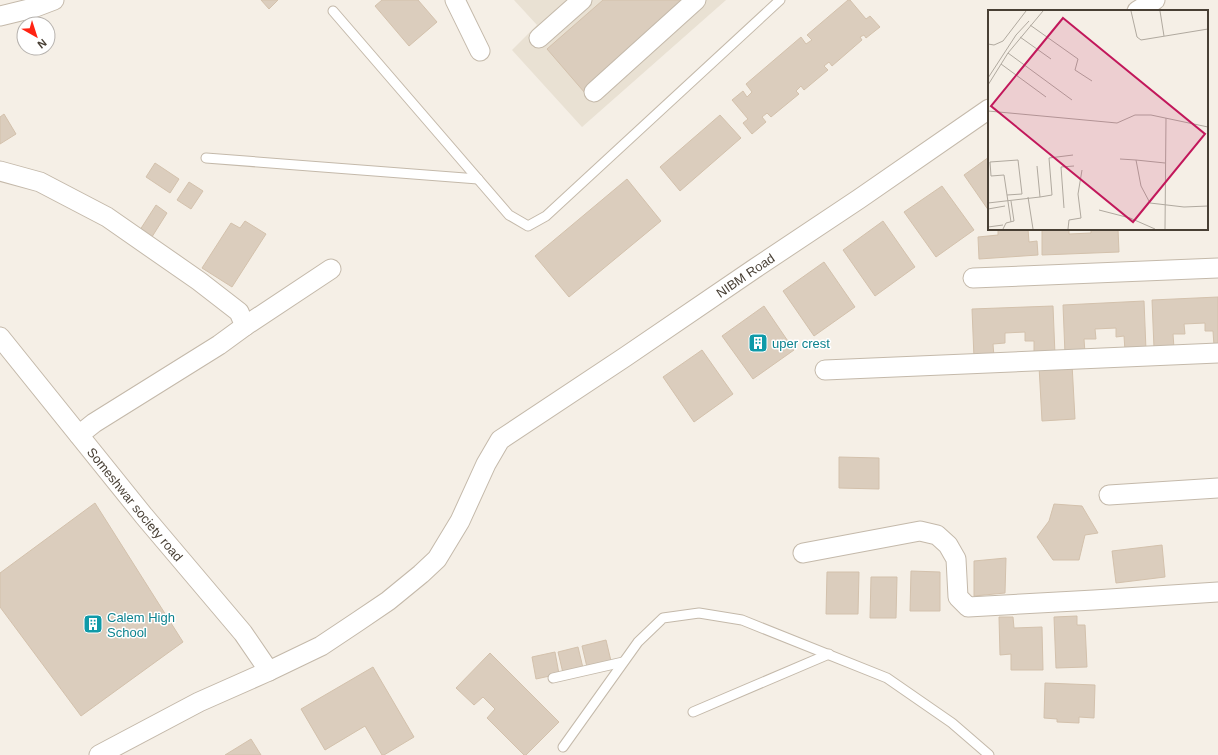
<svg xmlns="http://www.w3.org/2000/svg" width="1218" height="755" font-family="Arial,sans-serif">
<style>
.residential{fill:#e9e1d3}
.building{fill:#dbcdbd;stroke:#d3c1ac}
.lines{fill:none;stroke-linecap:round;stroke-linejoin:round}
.lane-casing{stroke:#c4b9aa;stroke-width:11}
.street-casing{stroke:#c4b9aa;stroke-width:21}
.lane{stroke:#fff;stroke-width:9}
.street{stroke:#fff;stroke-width:19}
.labels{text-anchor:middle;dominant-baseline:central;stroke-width:3;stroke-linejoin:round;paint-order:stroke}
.street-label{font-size:13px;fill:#483f34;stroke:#fff}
.culture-label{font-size:13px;fill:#0d838f;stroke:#fff;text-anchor:start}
.inset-road{fill:none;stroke:#b0a99f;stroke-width:1}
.view{fill:#c2185b;fill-opacity:0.15;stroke:#c2185b;stroke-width:2}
.inset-edge{fill:none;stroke:#483f34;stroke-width:2}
</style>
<rect width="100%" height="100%" fill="#f5efe6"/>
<!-- residential -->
<polygon class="residential" points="514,0 726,0 582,127 512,50 537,25"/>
<!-- building -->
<g class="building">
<polygon points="261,0 278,0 269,9"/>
<polygon points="382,0 418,0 437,22 409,46 375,6"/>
<polygon points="603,0 690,0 585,93 547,49"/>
<polygon points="848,0 850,0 866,19 870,16 880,27 866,38 864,35 860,37 862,40 832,66 829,62 824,66 828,70 804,90 801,86 796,91 799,94 771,117 767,113 762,117 766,122 752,134 743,123 748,119 732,100 743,91 747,97 752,92 746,84 801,37 806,44 812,40 807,35"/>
<polygon points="4,114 16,134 0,144 0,117"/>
<polygon points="720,115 741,138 680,191 660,167"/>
<polygon points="989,157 989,211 964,175"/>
<polygon points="155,163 179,179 170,193 146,177"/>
<polygon points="627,179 661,221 569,297 535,256"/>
<polygon points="189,182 203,191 191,209 177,200"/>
<polygon points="942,186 974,230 936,257 904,212"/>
<polygon points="156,205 167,213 150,240 138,233"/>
<polygon points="245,221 266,234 232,287 202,268 231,223 240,228"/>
<polygon points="883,221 915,267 875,296 843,250"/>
<polygon points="1028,229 1029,242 1037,241 1038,255 979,259 978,237 998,235 998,230"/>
<polygon points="1042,229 1069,229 1069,234 1091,233 1091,229 1118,229 1119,252 1042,255"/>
<polygon points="824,262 855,307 814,336 783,291"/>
<polygon points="1218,297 1218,346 1214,346 1213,331 1205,331 1205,323 1184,324 1185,334 1173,334 1174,348 1154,348 1152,300"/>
<polygon points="1144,301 1146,350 1125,351 1124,336 1116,337 1116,328 1095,329 1096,339 1084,339 1085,353 1065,354 1063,305"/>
<polygon points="764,306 794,350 753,379 722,336"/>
<polygon points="1053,306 1055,355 1034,356 1034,341 1025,341 1025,332 1005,333 1005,343 993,344 994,357 974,358 972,309"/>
<polygon points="702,350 733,394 694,422 663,377"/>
<polygon points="1072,364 1075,419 1042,421 1039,366"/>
<polygon points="839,457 879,458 879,489 839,488"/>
<polygon points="95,503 183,642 81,716 0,607 0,573"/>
<polygon points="1054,504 1082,506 1098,533 1085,535 1079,560 1053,560 1037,537 1049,521"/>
<polygon points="1162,545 1165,577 1116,583 1112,551"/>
<polygon points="1006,558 1005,593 974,596 974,561"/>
<polygon points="911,571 940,572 940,611 910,611"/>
<polygon points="827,572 859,572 858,614 826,614"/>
<polygon points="871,577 897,577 896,618 870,618"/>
<polygon points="1077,616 1077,625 1085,625 1087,667 1056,668 1054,617"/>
<polygon points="999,617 1013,617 1014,628 1042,627 1043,670 1011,670 1011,654 1000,655"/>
<polygon points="606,640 611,661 587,667 582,646"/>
<polygon points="578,647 583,668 563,673 558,652"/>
<polygon points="555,652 559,674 536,679 532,657"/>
<polygon points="490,653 559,722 526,755 524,755 487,718 495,709 483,697 474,705 456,688"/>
<polygon points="373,667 414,737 384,755 382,755 365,726 325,750 301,709"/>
<polygon points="1045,683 1095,685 1094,718 1079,717 1079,723 1057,722 1057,719 1044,718"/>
<polygon points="251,739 261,755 225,755"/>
</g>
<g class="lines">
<defs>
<g id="lane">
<polyline points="333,11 509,215 528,226 546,216 780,0"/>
<polyline points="206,158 478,179"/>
<polyline points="553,678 623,662"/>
<polyline points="693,712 829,654"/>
<polyline points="563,747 638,642 663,618 699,613 742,620 887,678 952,723 989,755"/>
</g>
<g id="street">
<polyline points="455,0 480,51"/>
<polyline points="1137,11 1155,0"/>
<polyline points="0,16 33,8 54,0"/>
<polyline points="539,38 582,0"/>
<polyline points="594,92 696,0"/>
<polyline points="0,171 40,182 107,217 199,281 239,312 245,326 219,345 94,423 79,435"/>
<polyline points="973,278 1218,268"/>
<polyline points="245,326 331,269"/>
<path id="s1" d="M0 337 144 516 243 633 269 671"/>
<polyline points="825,370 1218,353"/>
<polyline points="1109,495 1218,488"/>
<polyline points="803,553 920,531 937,535 948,545 956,559 958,597 968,607 1094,600 1218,592"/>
<path id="s2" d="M99 755 199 702 269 671 321 646 357 622 388 601 421 574 437 559 460 521 486 464 500 440 625 357 754 269 859 199 989 109"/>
</g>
</defs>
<!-- lane casing -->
<use href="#lane" class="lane-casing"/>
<!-- street casing -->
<use href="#street" class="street-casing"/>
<!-- lane -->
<use href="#lane" class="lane"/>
<!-- street -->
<use href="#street" class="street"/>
</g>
<!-- icons -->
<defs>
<symbol id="building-square" viewBox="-11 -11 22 22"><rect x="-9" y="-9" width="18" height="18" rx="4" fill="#0f9aa8" stroke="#fff"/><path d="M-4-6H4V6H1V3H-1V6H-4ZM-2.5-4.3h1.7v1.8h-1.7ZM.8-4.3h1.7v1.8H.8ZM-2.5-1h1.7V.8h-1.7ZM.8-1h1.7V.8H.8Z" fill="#fff"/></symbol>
</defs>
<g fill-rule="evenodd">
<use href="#building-square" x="747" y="332" width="22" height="22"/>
<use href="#building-square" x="82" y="613" width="22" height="22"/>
</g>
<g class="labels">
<!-- street labels -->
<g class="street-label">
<text stroke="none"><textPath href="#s2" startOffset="823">NIBM Road</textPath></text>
<text stroke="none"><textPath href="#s1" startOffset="215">Someshwar society road</textPath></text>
</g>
<!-- culture labels -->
<g class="culture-label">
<text x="772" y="343">uper crest</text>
<text x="107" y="617">Calem High<tspan x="107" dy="15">School</tspan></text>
</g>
</g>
<!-- overview -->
<g transform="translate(988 10)">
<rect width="220" height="220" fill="#f5efe6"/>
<path class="inset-road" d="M143 1 149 27 153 30 220 19M172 1 176 26M42 15 90 49 87 60 104 71M32 27 63 49M0 34 6 35 15 31 38 1M20 43 84 90M13 54 58 87M0 68 28 25 41 11M0 75 20 43 55 1M0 101 129 113 147 105H163L220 117M132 149 148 150M177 153 148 150 153 176 162 193 196 197 220 196M19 185 16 165 3 166 2 152 30 150 34 184 19 185 23 212M40 187 45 219M52 187 64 185 61 148 85 145M0 193 52 187 49 156M76 198 73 157 86 156M0 199 17 196M111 200 142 208 167 219M0 217 15 215M15 219 18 213 26 211 23 191M80 219 81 210 93 208 90 184 94 160M177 219 178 108"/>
<path class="view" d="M75 8 217 124 145 212 3 96Z"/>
<rect width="220" height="220" class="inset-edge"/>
</g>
<!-- north arrow -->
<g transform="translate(36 36) rotate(141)"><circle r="19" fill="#ffffff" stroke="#b6b2ae"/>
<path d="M0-3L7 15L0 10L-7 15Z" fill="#ff2313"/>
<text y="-6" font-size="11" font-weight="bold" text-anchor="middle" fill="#483f34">N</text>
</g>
</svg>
